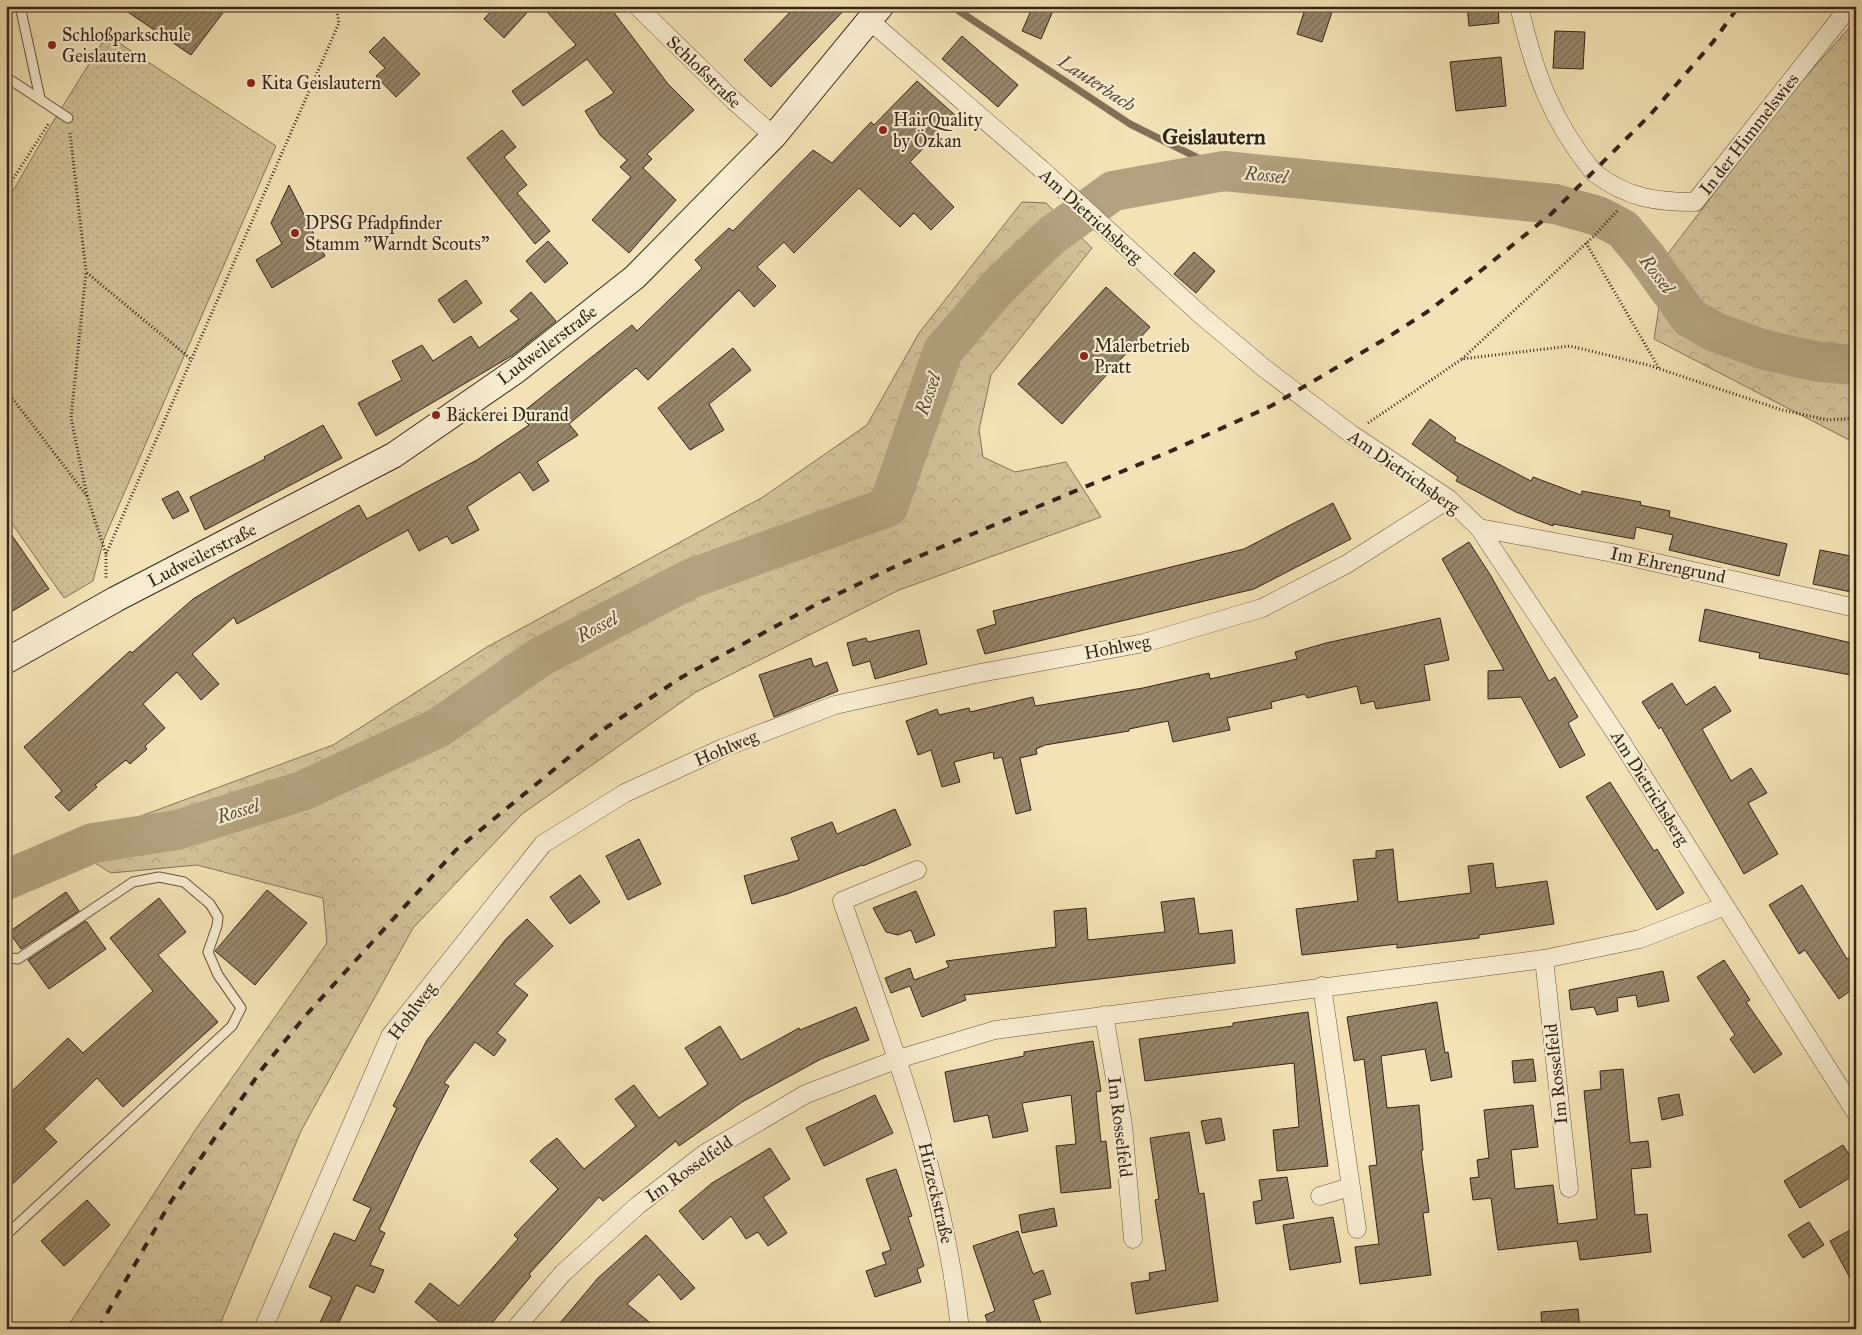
<svg xmlns="http://www.w3.org/2000/svg" width="1862" height="1335" font-family="'IM FELL Great Primer',serif">
<style>
.grass{fill:url(#grass-dots);stroke:#847459}
.forest{fill:url(#forest-crowns);stroke:#847459}
.lines{fill:none;stroke-linecap:round;stroke-linejoin:round}
.stream{stroke:#807056;stroke-width:7}
.river{stroke:#b2a280;stroke-width:40}
.building{fill:url(#building-hatch);stroke:#352518}
.lane-casing{stroke:#64543f;stroke-width:11}
.street-casing{stroke:#64543f;stroke-width:19}
.secondary-casing{stroke:#352518;stroke-width:27}
.path{stroke:#352518;stroke-width:3;stroke-dasharray:1 2.5;stroke-linecap:butt}
.lane{stroke:#f7eccf;stroke-width:9}
.street{stroke:#f7eccf;stroke-width:18}
.secondary{stroke:#f7eccf;stroke-width:25}
.rail{stroke:#352518;stroke-width:4;stroke-dasharray:9 9;stroke-linecap:butt}
.poi-dot{fill:#8f2418;stroke:#f7eccf;stroke-width:2}
.labels{text-anchor:middle;dominant-baseline:central;stroke-width:4.5;stroke-linejoin:round;paint-order:stroke}
.poi-label{font-size:18px;fill:#352518;stroke:#f7eccf;text-anchor:start}
.street-label{font-size:18px;fill:#352518;stroke:#f7eccf}
.water-label{font-size:19px;font-style:italic;fill:#5a4a37;stroke:#f7eccf}
.district-label{font-size:22px;font-weight:bold;fill:#352518;stroke:#f7eccf}
</style>
<defs>
<pattern id="grass-dots" width="8" height="8" patternUnits="userSpaceOnUse" patternTransform="scale(1.25)"><rect width="8" height="8" fill="#d2c29a"/><path d="M2 2h.1M6 6h.1" fill="none" stroke="#b5a784" stroke-width="1.8" stroke-linecap="round"/></pattern>
<pattern id="forest-crowns" width="20" height="18" patternUnits="userSpaceOnUse" patternTransform="scale(1.25)"><rect width="20" height="18" fill="#d2c29a"/><path d="M2 6a3 3 0 1 1 6 0M12 15a3 3 0 1 1 6 0" fill="none" stroke="#b5a784"/></pattern>
<pattern id="building-hatch" width="6" height="6" patternUnits="userSpaceOnUse" patternTransform="scale(1.25)"><rect width="6" height="6" fill="#97876a"/><path d="M-1 1l2-2M0 6l6-6M5 7l2-2" fill="none" stroke="#7c6e56"/></pattern>
</defs>
<rect width="100%" height="100%" fill="#f2e2b5"/>
<filter id="stains"><feTurbulence type="fractalNoise" baseFrequency=".004" numOctaves="4"/><feColorMatrix values="0 0 0 0 .2 0 0 0 0 .09 0 0 0 0 .02 0 0 0 .5 -.17"/></filter>
<radialGradient id="worn" r=".72"><stop offset=".6" stop-color="#630" stop-opacity="0"/><stop offset="1" stop-color="#630" stop-opacity=".3"/></radialGradient>
<!-- grass -->
<polygon class="grass" points="107,35 276,146 104,539 93,581 64,598 6,515 6,203 51,125"/>
<!-- forest -->
<g class="forest">
<polygon points="1856,20 1856,442 1855,443 1654,339 1667,255 1786,99"/>
<polygon points="1022,202 1046,203 1092,248 991,375 979,430 983,457 1015,472 1066,462 1101,517 899,590 696,692 522,814 413,928 301,1131 218,1329 66,1329 196,1129 327,943 323,898 197,865 111,873 65,844 333,745 487,647 763,497 867,425 919,333"/>
</g>
<g class="lines">
<!-- stream -->
<polyline class="stream" points="959,11 1130,124 1224,171"/>
<!-- river -->
<polyline class="river" points="6,880 93,843 177,830 302,791 438,728 540,657 690,579 888,507 943,351 996,289 1051,236 1113,191 1224,171 1555,204 1598,216 1623,229 1646,257 1690,318 1715,332 1765,350 1819,362 1856,365"/>
</g>
<!-- building -->
<g class="building">
<polygon points="119,6 228,6 191,55"/>
<polygon points="496,6 533,6 504,38 484,19"/>
<polygon points="542,6 609,6 668,84 694,110 647,154 652,159 643,168 676,200 629,253 592,220 631,177 620,167 627,160 600,135 585,111 614,93 587,59 523,106 512,91 576,45"/>
<polygon points="796,6 848,6 771,87 744,60"/>
<polygon points="1033,6 1055,6 1041,39 1022,31"/>
<polygon points="1306,6 1334,6 1322,42 1297,34"/>
<polygon points="1467,6 1498,6 1499,23 1469,26"/>
<polygon points="1555,31 1585,32 1583,69 1553,68"/>
<polygon points="962,36 1018,85 998,107 942,59"/>
<polygon points="384,37 420,74 396,97 376,76 385,68 369,52"/>
<polygon points="1501,57 1506,106 1456,111 1450,62"/>
<polygon points="917,81 955,115 910,162 954,207 931,230 914,213 900,227 859,188 794,253 784,242 757,267 776,286 754,307 739,290 648,380 636,368 569,424 578,435 537,462 549,481 533,491 520,472 467,507 479,530 452,544 447,536 419,551 408,530 237,624 234,617 192,654 219,684 201,700 177,672 143,704 165,728 145,746 147,749 130,764 126,760 95,785 97,787 69,811 55,797 62,791 24,747 130,651 132,653 193,599 233,575 359,505 367,519 477,460 529,425 519,415 632,325 637,331 702,268 695,260 729,228 733,231 813,150 832,163 871,122 874,125"/>
<polygon points="502,130 516,147 504,157 527,185 517,193 550,231 535,244 467,158"/>
<polygon points="289,185 325,256 272,288 256,260 282,244 271,223"/>
<polygon points="548,241 568,263 545,283 526,261"/>
<polygon points="1194,252 1215,271 1196,293 1174,274"/>
<polygon points="466,280 482,303 454,323 438,300"/>
<polygon points="1106,287 1150,327 1062,424 1018,384"/>
<polygon points="531,292 556,321 513,355 376,436 358,403 402,380 392,361 422,345 433,361 471,336 479,348 519,319 510,311"/>
<polygon points="733,348 751,370 709,404 724,430 690,450 658,408"/>
<polygon points="1430,419 1456,438 1454,441 1531,481 1533,477 1581,495 1582,491 1641,502 1640,505 1670,511 1669,517 1787,544 1779,576 1669,550 1673,535 1636,527 1634,539 1553,524 1553,526 1516,512 1456,481 1458,477 1412,444"/>
<polygon points="323,425 342,458 205,530 190,497 265,459 264,457"/>
<polygon points="178,491 189,511 173,519 162,499"/>
<polygon points="1333,503 1351,539 1254,589 985,654 977,630 996,624 993,611 1244,549"/>
<polygon points="6,527 49,589 6,615"/>
<polygon points="1469,542 1491,576 1549,681 1555,677 1578,717 1568,723 1585,755 1560,768 1521,697 1488,699 1488,671 1504,670 1442,559"/>
<polygon points="1820,550 1856,557 1856,593 1813,584"/>
<polygon points="1705,609 1856,644 1856,676 1759,658 1760,653 1699,641"/>
<polygon points="1440,618 1449,660 1424,665 1430,700 1376,709 1374,701 1361,704 1357,686 1307,698 1305,694 1271,702 1272,708 1227,718 1230,730 1173,742 1168,721 1129,729 1129,731 1045,745 1036,749 1037,754 1020,758 1031,810 1016,814 1002,757 994,759 993,752 954,762 960,782 942,787 931,750 918,755 906,721 937,709 939,715 969,708 970,712 1033,697 1035,706 1143,688 1209,673 1210,679 1297,659 1295,652 1326,643"/>
<polygon points="919,630 927,664 875,679 870,661 853,666 847,643 866,638 868,642"/>
<polygon points="811,658 814,667 827,662 838,691 774,717 759,675"/>
<polygon points="1672,683 1686,705 1715,686 1731,711 1702,729 1731,781 1751,768 1767,793 1748,803 1778,854 1744,874 1661,727 1659,729 1642,702"/>
<polygon points="1610,782 1654,851 1657,849 1684,893 1657,910 1586,797"/>
<polygon points="895,809 911,845 863,866 862,865 787,894 752,904 744,876 799,860 791,838 832,822 837,834"/>
<polygon points="639,839 661,884 628,900 606,856"/>
<polygon points="1393,849 1398,902 1471,893 1468,866 1493,863 1496,888 1547,881 1554,924 1479,935 1479,938 1397,948 1397,944 1302,955 1296,909 1358,901 1353,860 1376,858 1376,851"/>
<polygon points="580,875 600,902 570,924 550,897"/>
<polygon points="1802,885 1847,959 1856,953 1856,987 1839,999 1805,950 1799,954 1769,905"/>
<polygon points="267,890 307,923 255,985 215,951"/>
<polygon points="916,891 935,935 916,943 911,930 898,935 886,932 873,908"/>
<polygon points="66,892 79,911 21,949 9,932"/>
<polygon points="159,898 186,932 158,955 218,1022 123,1107 97,1078 44,1129 57,1142 6,1190 6,1097 68,1038 83,1053 153,991 110,938"/>
<polygon points="1194,898 1199,934 1232,930 1235,963 964,995 966,1000 922,1017 910,986 891,993 885,978 910,968 914,980 949,967 946,961 1056,947 1054,911 1086,908 1088,940 1165,932 1161,902"/>
<polygon points="527,919 553,946 514,984 528,995 497,1033 506,1040 494,1056 475,1042 444,1083 449,1086 418,1146 379,1230 385,1233 370,1265 384,1270 374,1293 356,1285 336,1329 317,1329 332,1297 309,1287 334,1233 355,1241 371,1208 353,1200 397,1108 393,1106 427,1040 506,939"/>
<polygon points="86,921 106,949 49,989 28,960"/>
<polygon points="1724,960 1750,1000 1746,1002 1782,1054 1754,1073 1730,1039 1735,1035 1697,977"/>
<polygon points="1663,971 1669,1001 1638,1007 1636,995 1617,998 1618,1011 1597,1015 1594,1007 1571,1010 1569,990"/>
<polygon points="1437,1002 1445,1053 1448,1052 1452,1077 1431,1081 1425,1049 1381,1056 1387,1108 1419,1105 1423,1150 1421,1151 1429,1212 1423,1213 1431,1275 1360,1284 1355,1247 1379,1244 1369,1166 1377,1165 1364,1059 1354,1061 1347,1017"/>
<polygon points="856,1007 869,1040 821,1059 742,1102 679,1146 676,1141 603,1201 599,1197 529,1274 531,1276 487,1329 448,1329 415,1302 430,1283 459,1306 518,1239 514,1235 558,1189 530,1161 544,1148 557,1138 584,1169 636,1126 615,1099 634,1085 659,1118 708,1084 685,1048 720,1026 741,1060 799,1028 800,1030"/>
<polygon points="1308,1012 1328,1166 1277,1171 1273,1130 1299,1127 1294,1063 1145,1081 1139,1039 1233,1026 1233,1023"/>
<polygon points="1093,1041 1101,1091 1096,1092 1101,1142 1106,1141 1111,1188 1061,1193 1056,1146 1076,1144 1071,1095 1022,1103 1028,1131 993,1138 988,1115 954,1122 945,1072 1024,1056 1024,1052"/>
<polygon points="1533,1059 1536,1081 1514,1083 1512,1061"/>
<polygon points="1623,1069 1630,1143 1648,1141 1651,1167 1631,1169 1635,1215 1647,1214 1651,1252 1580,1260 1577,1241 1498,1250 1491,1198 1473,1200 1470,1178 1479,1177 1477,1160 1489,1158 1484,1110 1533,1105 1538,1147 1511,1150 1515,1189 1553,1185 1558,1224 1597,1219 1584,1091 1601,1089 1600,1071"/>
<polygon points="1679,1094 1683,1115 1662,1120 1658,1098"/>
<polygon points="875,1095 893,1133 824,1166 806,1128"/>
<polygon points="1221,1118 1225,1140 1206,1144 1201,1121"/>
<polygon points="1189,1132 1199,1194 1204,1193 1218,1301 1136,1314 1131,1283 1150,1280 1149,1273 1166,1270 1155,1200 1159,1199 1150,1138"/>
<polygon points="1843,1145 1856,1166 1856,1174 1800,1208 1784,1181"/>
<polygon points="770,1148 790,1179 763,1197 787,1233 768,1246 758,1232 746,1239 731,1216 703,1240 679,1211 712,1183"/>
<polygon points="896,1169 912,1216 908,1217 924,1266 917,1269 921,1282 875,1297 866,1271 886,1264 882,1253 891,1250 866,1179"/>
<polygon points="1287,1177 1294,1218 1256,1224 1253,1202 1262,1200 1259,1180"/>
<polygon points="87,1200 110,1225 64,1266 41,1241"/>
<polygon points="1054,1208 1057,1226 1022,1233 1019,1215"/>
<polygon points="1333,1217 1341,1262 1290,1270 1283,1225"/>
<polygon points="1809,1222 1824,1245 1803,1258 1788,1235"/>
<polygon points="1856,1227 1856,1289 1830,1241"/>
<polygon points="1018,1231 1033,1274 1043,1270 1051,1294 1033,1300 1043,1329 990,1329 985,1315 995,1311 973,1246"/>
<polygon points="646,1235 695,1288 681,1300 659,1274 627,1304 658,1329 555,1329 598,1278"/>
<polygon points="1578,1309 1580,1329 1542,1329 1541,1312"/>
</g>
<g class="lines">
<defs>
<g id="lane">
<polyline points="20,6 40,98"/>
<polyline points="6,77 68,118"/>
<polyline points="6,957 18,959 133,882 159,877 184,882 210,904 218,917 217,926 208,952 218,975 241,1008 232,1026 6,1235"/>
</g>
<g id="street">
<polyline points="637,6 734,101 774,136"/>
<path d="M1519 6C1534 72 1551 120 1594 173"/>
<polyline points="870,21 1040,168 1201,315 1264,368 1351,434 1449,499 1479,528 1622,743 1856,1113"/>
<path d="M1596 174C1628 198 1656 202 1695 202L1850 6"/>
<polyline points="1479,528 1613,553 1856,608"/>
<path d="M917 870 842 901C892 1043 944 1177 960 1329"/>
<polyline points="1544,959 1569,1188"/>
<polyline points="1322,986 1357,1229"/>
<polyline points="1104,1015 1123,1125 1133,1239"/>
<polyline points="1320,1196 1350,1187"/>
<polyline points="263,1329 390,1036 543,844 625,793 723,748 835,705 980,673 1144,643 1262,608 1347,564 1449,499"/>
<polyline points="515,1329 563,1273 637,1206 704,1154 806,1094 898,1059 995,1030 1544,959 1640,939 1725,906"/>
</g>
<polyline id="secondary" points="6,661 116,599 394,455 517,370 635,277 774,136 881,6"/>
</defs>
<!-- lane casing -->
<use href="#lane" class="lane-casing"/>
<!-- street casing -->
<use href="#street" class="street-casing"/>
<!-- secondary casing -->
<use href="#secondary" class="secondary-casing"/>
<!-- path -->
<g class="path">
<polyline points="70,133 86,272"/>
<polyline points="6,190 49,123"/>
<polyline points="1586,243 1660,370"/>
<polyline points="1462,359 1593,237 1618,210"/>
<polyline points="6,390 87,496 106,554 106,579"/>
<polyline points="1368,423 1462,359 1570,346 1648,365 1782,410 1828,420 1856,418"/>
<polyline points="87,496 71,418 86,272 192,360"/>
<polyline points="106,554 339,23 336,6"/>
</g>
<!-- lane -->
<use href="#lane" class="lane"/>
<!-- street -->
<use href="#street" class="street"/>
<!-- secondary -->
<use href="#secondary" class="secondary"/>
<!-- rail -->
<polyline class="rail" points="98,1329 170,1203 262,1069 307,1014 456,850 601,731 682,677 815,605 896,566 1171,451 1271,406 1385,339 1427,312 1483,269 1551,214 1651,114 1713,42 1739,6"/>
</g>
<!-- markers -->
<g class="poi-dot">
<circle cx="52" cy="45" r="5"/>
<circle cx="251" cy="83" r="5"/>
<circle cx="883" cy="130" r="5"/>
<circle cx="295" cy="233" r="5"/>
<circle cx="1084" cy="356" r="5"/>
<circle cx="436" cy="415" r="5"/>
</g>
<g class="labels">
<!-- poi labels -->
<g class="poi-label">
<text x="62" y="35">Schloßparkschule<tspan x="62" dy="21">Geislautern</tspan></text>
<text x="261" y="83">Kita Geislautern</text>
<text x="893" y="120">HairQuality<tspan x="893" dy="21">by Özkan</tspan></text>
<text x="305" y="223">DPSG Pfadpfinder<tspan x="305" dy="21">Stamm "Warndt Scouts"</tspan></text>
<text x="1094" y="346">Malerbetrieb<tspan x="1094" dy="21">Pratt</tspan></text>
<text x="446" y="415">Bäckerei Durand</text>
</g>
<!-- street labels -->
<g class="street-label">
<text transform="translate(704 72) rotate(44)">Schloßstraße</text>
<text transform="translate(1749 134) rotate(-52)">In der Himmelswies</text>
<text transform="translate(1091 216) rotate(42)">Am Dietrichsberg</text>
<text transform="translate(547 345) rotate(-37)">Ludweilerstraße</text>
<text transform="translate(1404 472) rotate(35)">Am Dietrichsberg</text>
<text transform="translate(202 555) rotate(-27)">Ludweilerstraße</text>
<text transform="translate(1668 565) rotate(12)">Im Ehrengrund</text>
<text transform="translate(1117 647) rotate(-11)">Hohlweg</text>
<text transform="translate(726 748) rotate(-23)">Hohlweg</text>
<text transform="translate(1650 788) rotate(58)">Am Dietrichsberg</text>
<text transform="translate(412 1011) rotate(-53)">Hohlweg</text>
<text transform="translate(1556 1074) rotate(-96)">Im Rosselfeld</text>
<text transform="translate(1120 1127) rotate(83)">Im Rosselfeld</text>
<text transform="translate(689 1169) rotate(-35)">Im Rosselfeld</text>
<text transform="translate(936 1193) rotate(77)">Hirzeckstraße</text>
</g>
<!-- water labels -->
<g class="water-label">
<text transform="translate(1097 83) rotate(33)">Lauterbach</text>
<text transform="translate(1266 175) rotate(6)">Rossel</text>
<text transform="translate(1657 274) rotate(53)">Rossel</text>
<text transform="translate(928 394) rotate(-71)">Rossel</text>
<text transform="translate(597 627) rotate(-28)">Rossel</text>
<text transform="translate(238 811) rotate(-17)">Rossel</text>
</g>
<!-- district labels -->
<g class="district-label">
<text x="1214" y="136">Geislautern</text>
</g>
</g>
<!-- margin -->
<rect width="1862" height="1335" fill="none" stroke="#f2e2b5" stroke-width="25"/>
<rect x="8" y="8" width="1847" height="1320" fill="none" stroke="#352518" stroke-width="2.5"/>
<rect x="12" y="12" width="1837" height="1310" fill="none" stroke="#352518"/>
<rect width="100%" height="100%" filter="url(#stains)"/>
<rect width="100%" height="100%" fill="url(#worn)"/>
</svg>
